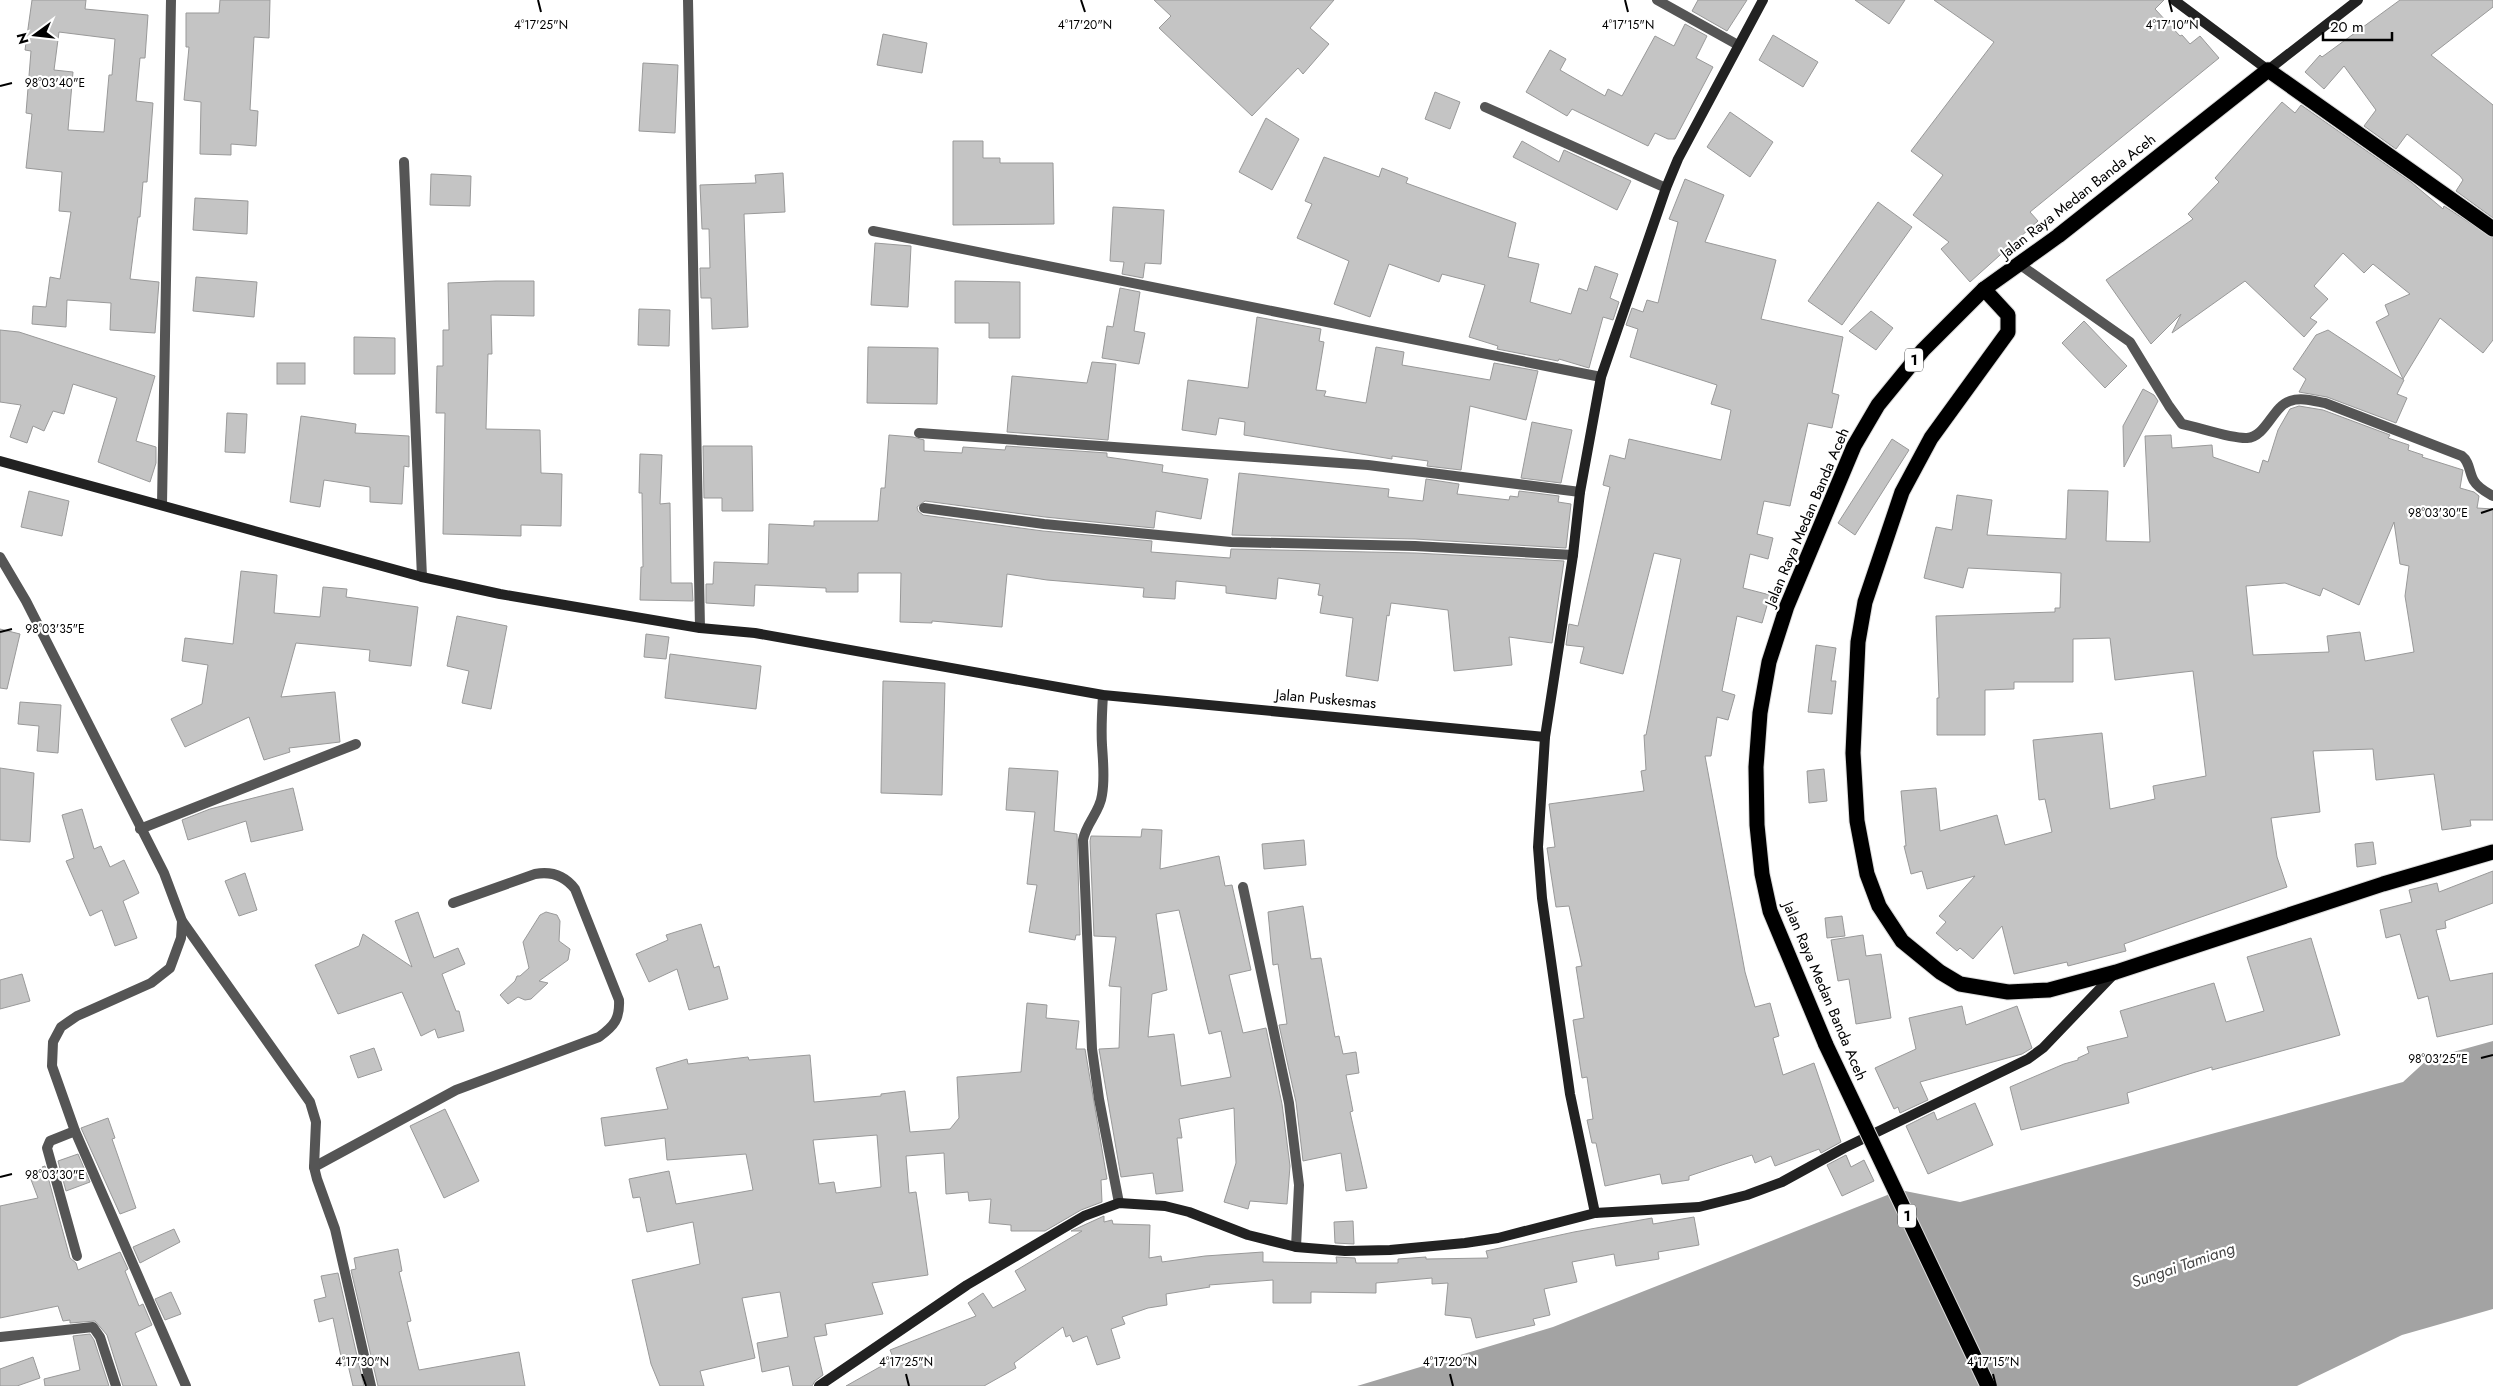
<svg xmlns="http://www.w3.org/2000/svg" width="2493" height="1386" font-family="Jost,sans-serif">
<style>
.water{fill:#a3a3a3}
.building{fill:#c4c4c4;stroke:#999;fill-rule:evenodd}
.lines{fill:none;stroke-linecap:round;stroke-linejoin:round}
.highway-casing{stroke:#dbdbdb;stroke-width:17}
.lane{stroke:#555;stroke-width:10}
.street{stroke:#555;stroke-width:10}
.secondary{stroke:#222;stroke-width:10}
.highway{stroke:#000;stroke-width:15}
.highway-bridge-casing{stroke:#dbdbdb;stroke-width:17;stroke-linecap:butt}
.highway-bridge{stroke:#000;stroke-width:15}
.ticks{fill:none;stroke:#000;stroke-width:2}
.labels{text-anchor:middle;dominant-baseline:central;stroke-width:4.5;stroke-linejoin:round;paint-order:stroke}
.shield{fill:#fff;stroke:#4c4c4c;stroke-width:1}
.shield-label{font-size:14px;font-weight:bold;fill:#000}
.street-label{font-size:15px;fill:#000;stroke:#fff}
.water-label{font-size:16px;font-style:italic;fill:#444;stroke:#fff}
.ticks-label{font-size:12px;text-anchor:middle;fill:#000;stroke:#fff;stroke-width:4.5;stroke-linejoin:round;paint-order:stroke}
</style>
<rect width="100%" height="100%" fill="#fff"/>
<!-- water -->
<polygon class="water" points="2493,1041 2493,1309 2402,1335 2297,1386 1357,1386 1553,1327 1900,1190 1960,1202 2403,1082 2428,1059"/>
<!-- building -->
<g class="building">
<path d="M32 0H86L85 9 148 15 145 58H140L136 101 153 103 147 182H143L140 217H138L130 279 159 282 155 333 110 330 111 303 67 300 66 327 32 324 33 306 46 307 50 277 60 279 71 212 59 211 62 172 26 168 32 114 26 113 31 51 25 50ZM59 32 115 39 112 75H109L104 132 68 130 73 72 54 70Z"/>
<polygon points="220,0 270,0 269,38 254,37 250,110 258,111 256,146 231,144 231,155 200,154 201,102 184,100 189,47 186,47 186,13 219,13"/>
<polygon points="1154,0 1334,0 1310,28 1329,44 1303,74 1298,68 1252,116 1159,28 1171,16"/>
<polygon points="1698,0 1747,0 1727,31 1692,11"/>
<polygon points="1855,0 1905,0 1889,24"/>
<polygon points="1934,0 2164,0 2155,9 2180,36 2182,35 2190,44 2200,36 2219,58 2030,212 2038,221 1970,282 1941,249 1949,242 1913,215 1943,175 1911,151 1994,42"/>
<polygon points="2400,0 2493,0 2493,7 2431,55 2493,105 2493,218 2456,191 2463,180 2460,176 2407,134 2396,149 2364,126 2376,110 2344,66 2324,89 2305,72 2320,55 2322,57"/>
<polygon points="1685,24 1707,36 1696,58 1713,67 1675,139 1668,139 1655,133 1648,146 1572,109 1567,116 1526,92 1550,50 1566,59 1560,70 1605,96 1608,89 1622,96 1655,36 1674,46"/>
<polygon points="883,34 927,43 922,73 877,65"/>
<polygon points="1773,35 1818,62 1803,87 1759,60"/>
<polygon points="643,63 678,65 675,133 639,131"/>
<polygon points="1435,92 1460,102 1450,129 1425,119"/>
<polygon points="2282,102 2295,113 2301,105 2411,182 2443,209 2444,206 2493,238 2493,340 2483,353 2440,318 2403,379 2376,322 2389,315 2385,305 2410,294 2373,264 2364,273 2343,253 2314,286 2328,299 2310,318 2317,322 2304,337 2245,281 2172,333 2181,314 2151,344 2106,280 2193,219 2188,214 2219,182 2215,178"/>
<polygon points="1730,112 1773,142 1750,177 1707,147"/>
<polygon points="1266,118 1299,139 1272,190 1239,172"/>
<polygon points="953,141 983,141 983,158 1000,158 1000,163 1053,163 1054,224 953,225"/>
<polygon points="1522,141 1559,162 1564,150 1631,181 1617,210 1513,157"/>
<polygon points="1324,157 1379,177 1382,168 1408,178 1406,183 1516,223 1508,257 1539,264 1530,302 1571,314 1579,288 1587,291 1595,266 1618,274 1610,298 1619,302 1613,320 1603,317 1589,368 1559,359 1558,361 1497,349 1498,346 1469,337 1485,285 1442,274 1439,282 1389,264 1370,317 1334,304 1349,261 1297,238 1312,204 1305,201"/>
<polygon points="783,173 785,212 744,214 748,327 712,329 711,298 701,298 700,268 710,268 709,229 702,229 700,185 756,183 755,175"/>
<polygon points="431,174 471,176 470,206 430,205"/>
<polygon points="1685,179 1724,195 1705,242 1776,260 1761,319 1843,337 1832,393 1839,395 1832,428 1808,423 1790,506 1764,501 1757,534 1773,538 1768,559 1750,554 1743,588 1770,595 1762,623 1737,616 1722,691 1735,695 1728,720 1717,717 1711,756 1705,756 1745,972 1755,1007 1770,1003 1779,1036 1773,1038 1783,1075 1814,1063 1841,1142 1821,1153 1819,1149 1775,1166 1771,1156 1755,1163 1752,1155 1689,1176 1689,1180 1662,1184 1660,1174 1605,1186 1596,1143 1592,1143 1587,1120 1593,1119 1587,1077 1582,1078 1573,1020 1584,1018 1576,967 1582,966 1569,906 1556,907 1547,848 1555,847 1549,804 1644,791 1641,771 1646,770 1644,735 1646,735 1681,559 1654,553 1623,674 1580,663 1584,647 1566,645 1569,624 1578,626 1610,487 1603,485 1610,455 1625,459 1629,439 1721,460 1731,410 1711,404 1717,385 1630,357 1638,329 1626,325 1632,308 1643,312 1647,300 1658,303 1678,222 1669,219"/>
<polygon points="195,198 248,201 247,234 193,230"/>
<polygon points="1878,202 1912,227 1842,325 1808,301"/>
<polygon points="1113,207 1164,210 1161,264 1145,263 1143,278 1122,274 1124,262 1110,261"/>
<polygon points="875,243 911,246 908,307 871,305"/>
<polygon points="196,277 257,282 254,317 193,311"/>
<polygon points="496,281 534,281 534,316 491,315 492,354 488,354 486,429 540,430 541,473 562,474 561,526 521,525 521,536 443,534 445,413 436,413 437,366 443,366 443,330 449,330 448,283"/>
<polygon points="955,281 1020,282 1020,338 989,338 989,323 955,323"/>
<polygon points="1120,288 1140,292 1134,331 1145,333 1139,364 1102,358 1107,326 1113,327"/>
<polygon points="639,309 670,310 669,346 638,345"/>
<polygon points="1871,311 1893,328 1876,350 1849,331"/>
<polygon points="1257,317 1321,329 1319,341 1324,342 1316,390 1326,391 1324,396 1366,403 1376,347 1404,352 1402,365 1490,380 1494,363 1538,371 1526,420 1470,406 1461,470 1427,466 1428,461 1392,456 1392,459 1244,435 1245,422 1219,418 1216,435 1182,430 1188,380 1248,388"/>
<polygon points="2084,321 2127,366 2105,388 2062,343"/>
<polygon points="0,330 19,332 155,376 136,441 156,447 156,463 150,482 98,462 117,398 73,384 64,414 53,411 44,431 33,426 27,443 10,437 21,405 0,402"/>
<polygon points="2328,330 2404,380 2397,394 2407,398 2396,423 2327,397 2299,392 2306,379 2293,369 2316,335"/>
<polygon points="354,337 395,338 395,374 354,374"/>
<polygon points="868,347 938,348 937,404 867,403"/>
<polygon points="1092,362 1116,364 1108,440 1007,432 1012,376 1087,383"/>
<rect x="277" y="363" width="28" height="21"/>
<polygon points="2143,389 2154,395 2158,401 2124,467 2123,426"/>
<path d="M2299 406 2323 410 2390 435 2388 438 2409 445 2408 450 2423 455 2422 457 2463 470 2460 488 2474 492 2479 496 2477 508 2493 509V820H2470L2471 826 2442 830 2434 774 2376 780 2373 749 2313 751 2320 812 2271 818 2277 857 2287 887 2124 944 2126 951 2068 966 2067 962 2014 974 2002 926 1973 959 1960 948 1957 951 1936 933 1946 922 1939 916 1975 876 1927 889 1922 871 1911 874 1904 846H1906L1901 791 1936 788 1940 831 1997 815 2005 845 2052 832 2045 799 2039 800 2033 740 2102 733 2110 809 2155 799 2153 786 2206 776 2193 671 2115 680 2110 638 2073 639V682H2014V689L1985 690V735H1937V698H1939L1936 616 2055 612V608H2060L2061 573 1968 568 1963 588 1924 578 1936 527 1952 530 1957 495 1992 500 1987 535 2066 539 2068 490 2108 491 2106 541 2150 542 2145 436 2171 435 2172 448 2212 445 2213 457 2259 473 2263 460 2268 462 2278 430 2290 409ZM2394 522 2400 564 2409 566 2405 596 2414 652 2365 661 2360 632 2327 636 2329 652 2253 655 2246 586 2285 583 2320 596 2323 588 2359 605Z"/>
<polygon points="227,413 247,414 245,453 225,452"/>
<polygon points="301,416 356,424 355,433 409,436 409,467 404,466 402,504 370,502 370,487 324,480 320,507 290,502"/>
<polygon points="1532,422 1572,430 1561,483 1521,478"/>
<polygon points="889,435 913,437 924,440 924,451 962,453 963,447 1005,450 1006,446 1107,453 1107,457 1163,465 1162,472 1208,479 1201,519 1156,511 1154,528 1045,517 925,501 917,507 918,511 923,515 1043,531 1152,541 1151,552 1230,558 1231,549 1415,553 1564,561 1552,643 1509,637 1512,665 1454,671 1448,610 1391,603 1389,616 1387,615 1378,681 1346,676 1353,618 1320,613 1323,596 1318,595 1320,584 1278,578 1276,599 1226,593 1226,586 1176,581 1175,599 1143,597 1144,588 1047,580 1007,574 1002,627 932,621 932,623 900,622 901,573 858,573 858,592 826,592 826,588 755,585 754,606 706,603 706,584 713,584 714,562 768,564 769,524 814,526 814,521 878,521 881,488 885,488"/>
<polygon points="1892,439 1909,450 1855,535 1838,523"/>
<polygon points="703,446 752,446 753,511 722,511 722,498 704,498"/>
<polygon points="640,454 662,455 660,504 670,503 671,583 692,583 693,601 640,600 641,567 643,567 642,493 639,493"/>
<polygon points="1239,473 1389,489 1388,497 1423,501 1426,479 1459,484 1457,494 1509,500 1510,496 1518,497 1519,491 1559,496 1558,502 1571,504 1566,548 1415,539 1232,535"/>
<polygon points="29,491 69,501 62,536 21,527"/>
<polygon points="241,571 277,575 274,613 320,617 323,587 347,589 346,597 418,607 411,666 369,661 370,650 296,643 281,697 335,692 340,742 289,748 290,752 264,760 249,717 185,747 171,719 202,704 208,665 182,661 185,638 233,644"/>
<polygon points="457,616 507,626 491,709 462,703 469,671 447,666"/>
<polygon points="0,629 20,634 7,689 0,688"/>
<polygon points="646,634 669,637 666,659 644,657"/>
<polygon points="1816,645 1836,648 1831,681 1836,681 1832,714 1808,712"/>
<polygon points="670,654 761,666 756,709 665,698"/>
<polygon points="883,681 945,683 942,795 881,793"/>
<polygon points="20,702 61,705 58,753 37,751 39,726 18,724"/>
<polygon points="0,768 34,773 30,842 0,840"/>
<polygon points="1009,768 1058,771 1054,831 1077,834 1080,935 1076,935 1075,940 1029,932 1037,885 1027,884 1035,812 1006,810"/>
<polygon points="1824,769 1827,801 1809,803 1807,771"/>
<polygon points="293,788 303,830 251,842 246,821 188,840 182,820 210,809"/>
<polygon points="82,809 94,849 101,846 110,867 124,860 139,893 123,901 137,938 115,946 102,910 90,916 66,861 74,858 62,815"/>
<path d="M1142 829 1162 830 1160 869 1219 856 1225 886 1232 885 1251 970 1229 975 1243 1033 1266 1028 1282 1104 1290 1166 1287 1204 1250 1201 1248 1209 1224 1202 1236 1163 1234 1108 1179 1119 1182 1138H1177L1183 1191 1156 1194 1153 1173 1121 1177 1099 1049 1119 1048 1121 987 1109 986 1116 937 1094 936 1090 841 1091 836 1141 837ZM1179 910 1209 1034 1221 1031 1231 1077 1181 1086 1174 1034 1148 1037 1152 994 1167 990 1156 914Z"/>
<polygon points="1304,840 1306,865 1264,869 1262,844"/>
<polygon points="2373,842 2376,864 2357,867 2355,844"/>
<polygon points="2493,871 2493,903 2445,921 2446,928 2436,930 2450,981 2493,973 2493,1024 2437,1037 2428,996 2418,999 2400,934 2386,938 2380,910 2412,902 2409,890 2437,883 2439,892"/>
<polygon points="245,873 257,910 239,916 225,881"/>
<polygon points="1303,906 1311,959 1321,958 1335,1037 1339,1036 1343,1054 1356,1052 1359,1073 1346,1075 1353,1111 1350,1112 1367,1188 1346,1191 1341,1153 1303,1161 1296,1102 1279,1025 1287,1024 1278,964 1273,965 1268,912"/>
<polygon points="418,912 434,958 458,948 465,964 442,974 456,1011 459,1011 464,1031 438,1038 435,1029 421,1036 402,992 338,1014 315,965 359,946 363,934 412,967 395,921"/>
<polygon points="546,912 557,915 560,921 559,941 570,949 568,960 539,981 548,983 531,999 525,1000 518,997 508,1004 500,995 515,981 517,976 520,976 529,968 523,942 540,915"/>
<polygon points="1842,916 1845,936 1827,938 1825,918"/>
<polygon points="701,924 714,968 719,966 728,999 689,1010 677,969 649,982 636,954 668,940 666,935"/>
<polygon points="1863,935 1866,956 1881,954 1891,1018 1856,1024 1849,979 1838,981 1831,940"/>
<polygon points="2311,938 2340,1035 2212,1070 2212,1067 2127,1093 2129,1103 2021,1130 2010,1087 2064,1064 2078,1060 2078,1058 2089,1053 2087,1047 2128,1037 2120,1011 2214,983 2226,1022 2264,1011 2247,957"/>
<polygon points="22,974 30,1001 0,1009 0,980"/>
<path d="M1027 1003 1047 1005 1046 1018 1079 1021 1076 1049H1085L1107 1179 1101 1180 1102 1202 1081 1210 1045 1231H1011V1225L989 1223 991 1199 969 1201 968 1192 946 1194 944 1153 906 1156 909 1193 916 1192 928 1275 872 1283 883 1314 825 1324 827 1335 814 1337 823 1375 815 1381 812 1386H793L789 1366 762 1372 757 1343 788 1337 780 1292 742 1298 755 1358 700 1371 704 1386H660L651 1364 632 1280 700 1264 693 1222 647 1232 640 1197 633 1198 629 1179 669 1171 676 1204 753 1190 746 1154 667 1160 665 1138 605 1146 601 1118 668 1109 656 1068 687 1059 688 1064 748 1057 749 1060 810 1055 814 1102 881 1096V1094L905 1091 910 1132 950 1129 959 1118 957 1077 1021 1072ZM877 1135 881 1187 836 1193 834 1182 819 1184 813 1140Z"/>
<polygon points="1962,1006 1966,1025 2017,1006 2032,1048 2022,1054 1920,1082 1928,1100 1900,1113 1898,1107 1894,1109 1875,1068 1916,1049 1909,1018"/>
<polygon points="374,1048 382,1070 358,1078 350,1056"/>
<polygon points="1975,1103 1993,1145 1928,1174 1906,1126 1934,1112 1937,1120"/>
<polygon points="445,1109 479,1181 444,1198 410,1126"/>
<polygon points="108,1118 115,1138 112,1139 136,1208 120,1214 81,1128"/>
<polygon points="78,1154 90,1182 66,1191 58,1161"/>
<polygon points="1846,1155 1851,1167 1864,1160 1874,1181 1842,1196 1827,1165"/>
<polygon points="45,1166 70,1258 76,1263 78,1270 120,1252 128,1269 125,1271 139,1306 143,1304 152,1325 135,1333 157,1386 123,1386 107,1335 95,1321 70,1323 70,1320 63,1321 58,1306 0,1318 0,1206 38,1198 30,1177 44,1172 42,1167"/>
<polygon points="1104,1216 1104,1222 1112,1220 1113,1224 1150,1225 1149,1258 1161,1256 1162,1262 1205,1256 1263,1252 1263,1262 1337,1263 1336,1257 1355,1258 1356,1263 1398,1263 1398,1259 1426,1257 1426,1259 1488,1258 1486,1251 1574,1232 1652,1218 1653,1224 1694,1217 1699,1245 1658,1252 1659,1259 1616,1266 1614,1254 1572,1262 1577,1282 1544,1289 1550,1315 1533,1319 1535,1325 1476,1338 1471,1318 1445,1315 1448,1283 1432,1284 1432,1278 1376,1283 1376,1293 1311,1292 1311,1303 1273,1303 1273,1280 1209,1285 1210,1287 1166,1294 1167,1305 1148,1308 1122,1317 1125,1324 1111,1329 1120,1358 1097,1365 1087,1336 1073,1342 1070,1335 1066,1337 1063,1327 1014,1363 1016,1368 984,1386 846,1386 894,1359 890,1350 976,1316 968,1303 983,1293 993,1308 1026,1290 1015,1271 1082,1231 1071,1231"/>
<polygon points="1353,1221 1354,1244 1335,1243 1334,1222"/>
<polygon points="174,1229 180,1242 140,1263 133,1247"/>
<polygon points="398,1249 402,1271 399,1272 411,1321 407,1322 419,1370 519,1352 525,1386 378,1386 351,1270 356,1269 354,1258"/>
<polygon points="338,1273 364,1386 353,1386 348,1365 343,1366 333,1318 319,1322 314,1300 326,1297 321,1276"/>
<polygon points="171,1292 181,1314 165,1320 155,1299"/>
<polygon points="90,1334 94,1340 109,1386 45,1386 44,1379 80,1370 73,1336"/>
<polygon points="33,1357 40,1378 17,1386 0,1386 0,1369"/>
</g>
<g class="lines">
<defs>
<g id="highway">
<polyline points="1984,289 2008,315 2008,332 1931,438 1902,492 1865,602 1858,642 1853,753 1857,821 1867,874 1879,906 1902,941 1940,972 1960,984 2008,992 2049,990 2116,972 2383,884 2493,852"/>
<polyline points="1826,1045 1770,911 1762,874 1757,825 1756,767 1760,713 1769,662 1787,606 1854,446 1878,405 1923,350 1984,289 2058,236 2268,70 2493,229"/>
</g>
</defs>
<!-- highway casing -->
<use href="#highway" class="highway-casing"/>
<!-- lane -->
<path class="lane" d="M314 1167 456 1090 599 1037C614 1026 620 1019 619 1000L575 889C565 876 551 871 535 874L453 903"/>
<!-- street -->
<g class="street">
<polyline points="688,0 700,628"/>
<polyline points="1657,0 1738,45"/>
<polyline points="1485,107 1666,188"/>
<polyline points="404,162 422,577"/>
<polyline points="873,231 1601,377"/>
<path d="M2019 264 2130 342 2169 406 2182 424C2198 427 2232 439 2247 438 2266 437 2273 406 2290 401 2301 397 2314 401 2325 403L2462 456C2470 462 2469 473 2474 481 2478 488 2486 492 2493 496"/>
<polyline points="919,433 1368,465 1580,492"/>
<polyline points="162,504 171,0"/>
<polyline points="924,508 1044,524 1231,542 1415,546 1573,555"/>
<polyline points="0,557 26,601 164,873 182,921 310,1102 316,1122 314,1167 317,1179 335,1229 371,1386"/>
<path d="M1103 695C1102 711 1101 728 1102 745 1103 762 1105 778 1102 795 1100 812 1086 823 1083 840L1092 1049 1099 1099 1119 1203"/>
<polyline points="140,829 356,744"/>
<polyline points="1243,887 1289,1103 1299,1185 1296,1247"/>
<polyline points="182,921 181,938 170,968 151,983 77,1016 61,1027 53,1042 52,1066 75,1131 186,1386"/>
<polyline points="75,1131 50,1141 47,1148 77,1256"/>
<polyline points="0,1337 93,1327 100,1337 116,1386"/>
</g>
<!-- secondary -->
<g class="secondary">
<polyline points="2174,0 2268,70 2358,0"/>
<polyline points="0,461 422,577 500,594 700,628 755,633 1103,695 1545,737"/>
<polyline points="1595,1213 1570,1094 1542,898 1538,847 1545,737 1573,555 1580,492 1601,377 1666,188 1678,159 1763,0"/>
<polyline points="819,1386 967,1285 1084,1216 1119,1203 1165,1206 1189,1212 1248,1235 1296,1247 1345,1251 1390,1250 1465,1243 1498,1238 1595,1213 1699,1207 1747,1195 1782,1182 1844,1148 2028,1059 2043,1048 2114,974"/>
</g>
<!-- highway -->
<use href="#highway" class="highway"/>
<defs>
<polyline id="highway-bridge" points="1826,1045 1988,1386"/>
</defs>
<!-- highway-bridge casing -->
<use href="#highway-bridge" class="highway-bridge-casing"/>
<!-- highway-bridge -->
<use href="#highway-bridge" class="highway-bridge"/>
</g>
<!-- ticks -->
<path class="ticks" d="M538 0 541 12M1081 0 1085 12M1625 0 1628 12M2169 0 2172 12M0 86 12 83M2481 513 2493 509M0 632 12 629M2481 1058 2493 1055M0 1177 12 1174M362 1374 366 1386M906 1374 909 1386M1450 1374 1453 1386M1993 1374 1996 1386"/>
<g class="labels">
<!-- shield labels -->
<g class="shield">
<rect x="1905" y="348.5" width="18" height="23" rx="4"/>
<rect x="1898" y="1204.5" width="18" height="23" rx="4"/>
</g>
<g class="shield-label">
<text x="1914" y="360">1</text>
<text x="1907" y="1216">1</text>
</g>
<!-- street labels -->
<g class="street-label">
<text transform="translate(2078 196) rotate(-38)">Jalan Raya Medan Banda Aceh</text>
<text transform="translate(1807 517) rotate(-67)">Jalan Raya Medan Banda Aceh</text>
<text transform="translate(1326 699) rotate(5)">Jalan Puskesmas</text>
<text transform="translate(1825 991) rotate(67)">Jalan Raya Medan Banda Aceh</text>
</g>
<!-- water labels -->
<g class="water-label">
<text transform="translate(2183 1265) rotate(-19)">Sungai Tamiang</text>
</g>
</g>
<g class="ticks-label">
<text x="541" y="29">4°17'25"N</text>
<text x="1085" y="29">4°17'20"N</text>
<text x="1628" y="29">4°17'15"N</text>
<text x="2172" y="29">4°17'10"N</text>
<text x="55" y="87">98°03'40"E</text>
<text x="2438" y="517">98°03'30"E</text>
<text x="55" y="633">98°03'35"E</text>
<text x="2438" y="1063">98°03'25"E</text>
<text x="55" y="1179">98°03'30"E</text>
<text x="362" y="1366">4°17'30"N</text>
<text x="906" y="1366">4°17'25"N</text>
<text x="1450" y="1366">4°17'20"N</text>
<text x="1993" y="1366">4°17'15"N</text>
</g>
<!-- north arrow -->
<g transform="translate(35 35) rotate(255)" stroke="#ffffff" stroke-width="4" paint-order="stroke">
<path d="M0-4L9 19L0 12L-9 19Z" fill="#000000"/>
<text y="-8" font-size="14" font-weight="bold" text-anchor="middle" fill="#000000">N</text>
</g>
<!-- scale -->
<path d="M2323 32v8h69v-8" fill="none" stroke="#000000" stroke-width="2.5"/>
<text x="2330" y="32" font-size="15" fill="#000000" stroke="#ffffff" stroke-width="4" paint-order="stroke">20 m</text>
</svg>
